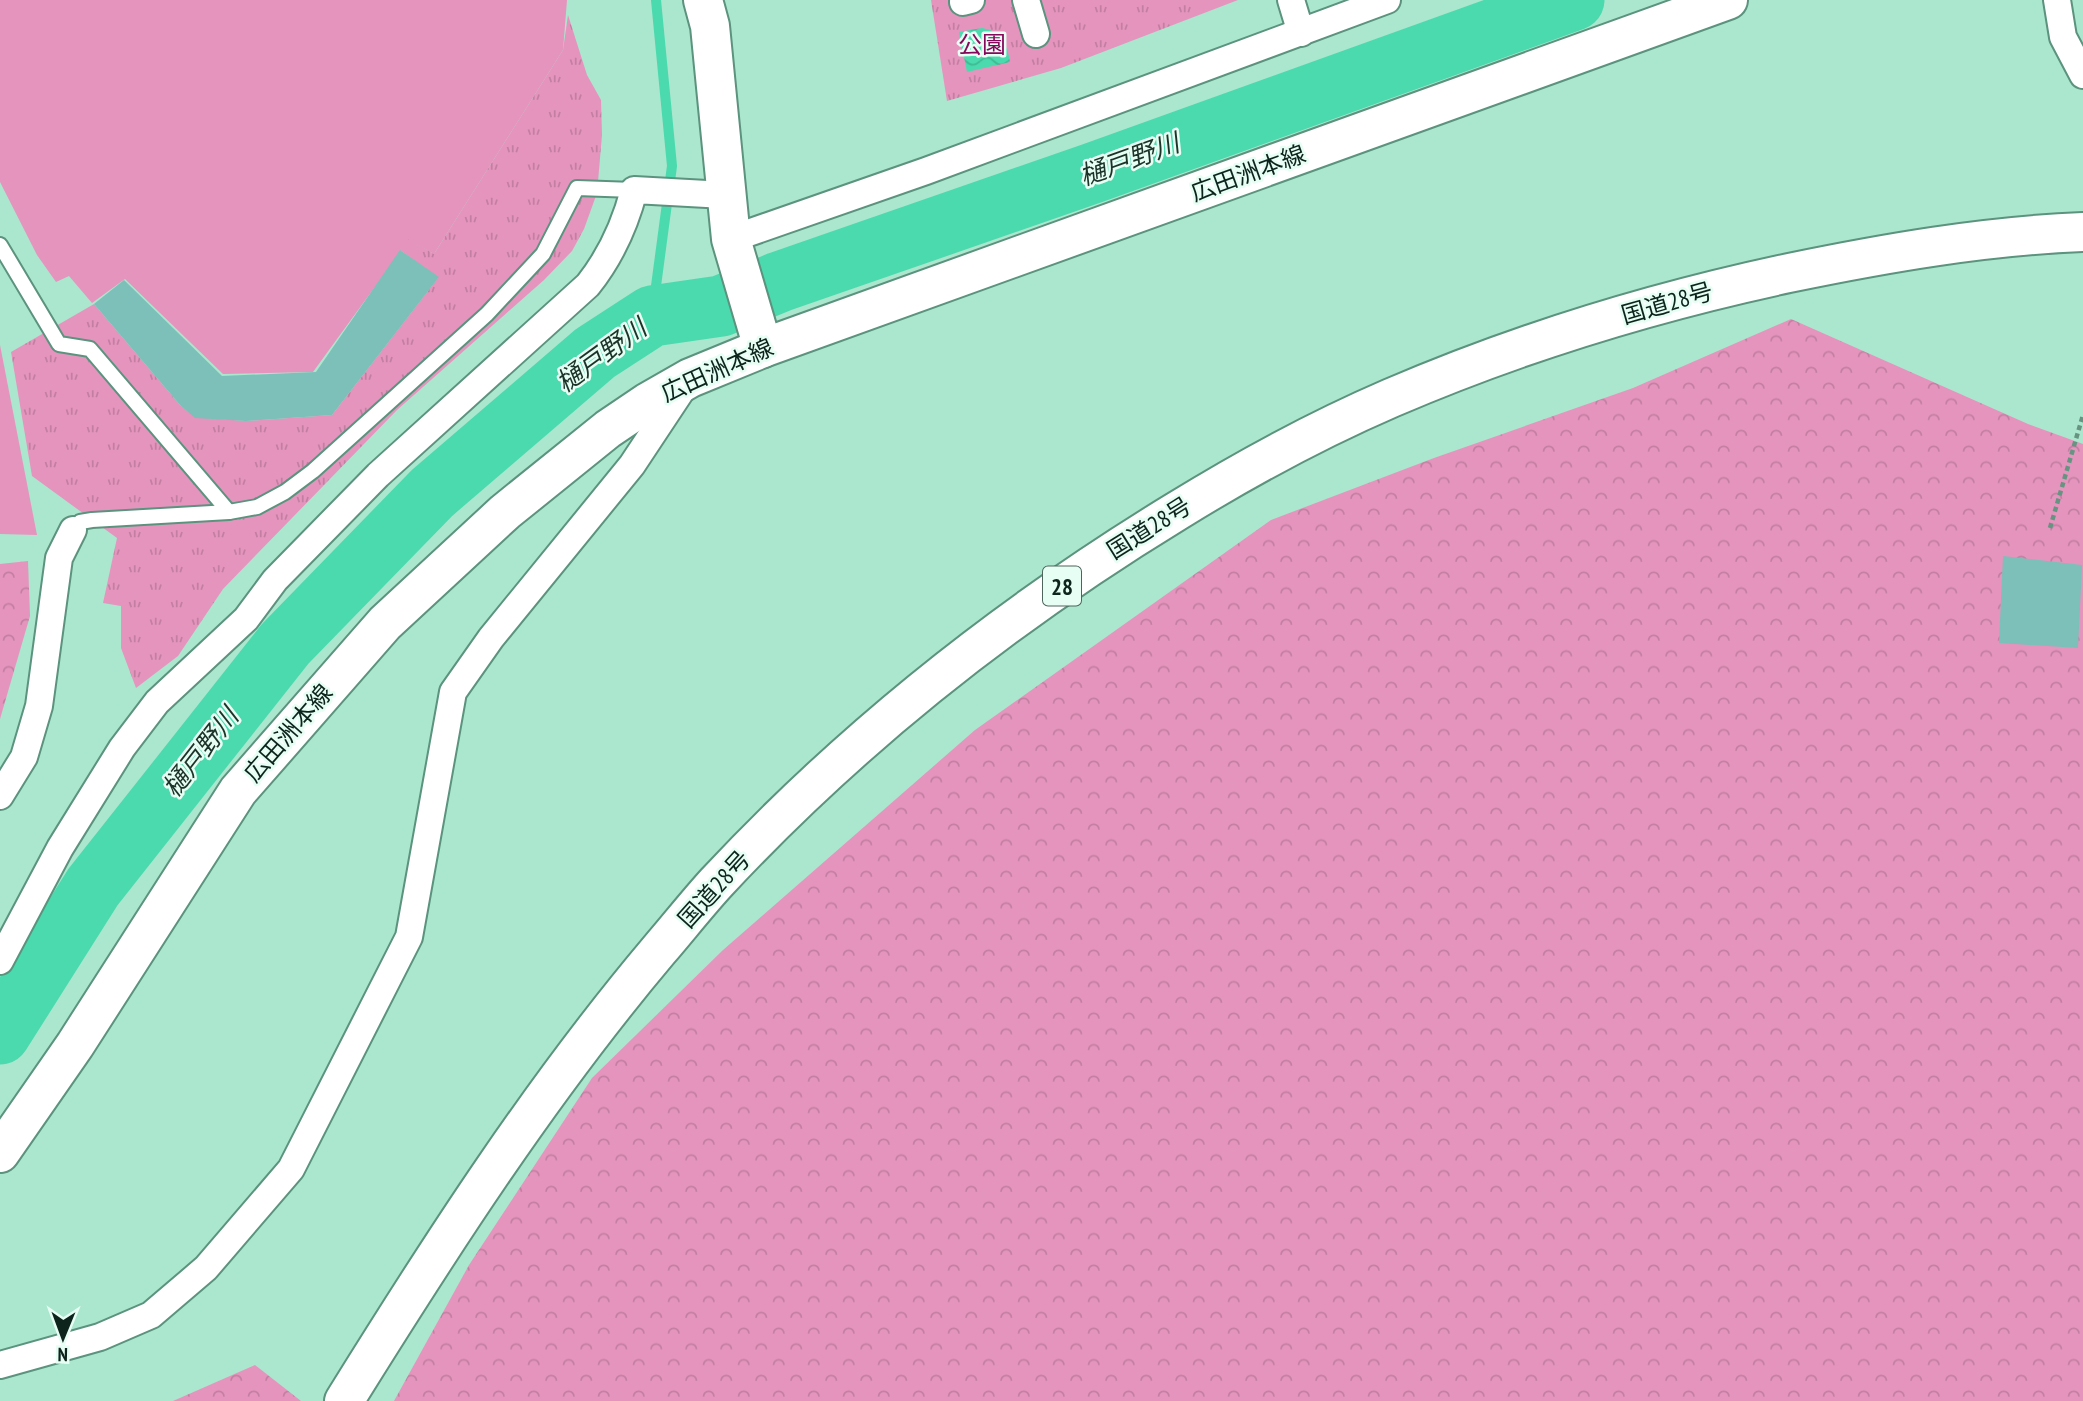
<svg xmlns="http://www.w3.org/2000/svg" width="2083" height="1401" font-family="'PT Sans Narrow','Noto Sans JP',sans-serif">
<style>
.green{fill:#e594bd}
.forest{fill:url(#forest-crowns)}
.park{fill:url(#park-tufts)}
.water{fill:url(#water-waves)}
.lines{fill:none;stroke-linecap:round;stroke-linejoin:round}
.stream{stroke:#4adaad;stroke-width:10}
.river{stroke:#4adaad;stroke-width:61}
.building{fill:#7dbfb9}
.lane-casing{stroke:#5b937e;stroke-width:18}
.street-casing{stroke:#5b937e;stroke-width:30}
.secondary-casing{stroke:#5b937e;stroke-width:42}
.highway-casing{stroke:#5b937e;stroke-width:42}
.path{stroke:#679482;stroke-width:4.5;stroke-dasharray:5 3.5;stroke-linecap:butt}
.lane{stroke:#fff;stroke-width:14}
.street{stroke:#fff;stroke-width:26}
.secondary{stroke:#fff;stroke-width:38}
.highway{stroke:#fff;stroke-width:38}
.labels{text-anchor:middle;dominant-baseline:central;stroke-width:5;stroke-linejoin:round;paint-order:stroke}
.shield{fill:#e7fef4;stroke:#4e655d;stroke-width:2}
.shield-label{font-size:23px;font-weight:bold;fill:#0c241c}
.park-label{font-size:24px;fill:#87085b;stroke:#e7fef4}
.street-label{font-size:24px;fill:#0c241c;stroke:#e7fef4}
.water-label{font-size:26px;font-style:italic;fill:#1c332a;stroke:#e7fef4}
</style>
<defs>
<pattern id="forest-crowns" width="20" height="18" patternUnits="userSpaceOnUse" patternTransform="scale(1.75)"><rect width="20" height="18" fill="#e594bd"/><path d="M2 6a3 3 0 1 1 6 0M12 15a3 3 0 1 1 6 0" fill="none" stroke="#c37fa2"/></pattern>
<pattern id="park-tufts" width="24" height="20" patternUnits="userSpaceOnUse" patternTransform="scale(1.75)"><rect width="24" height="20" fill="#e594bd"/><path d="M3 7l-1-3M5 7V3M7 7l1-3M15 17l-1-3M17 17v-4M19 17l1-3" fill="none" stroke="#c37fa2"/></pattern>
<pattern id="water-waves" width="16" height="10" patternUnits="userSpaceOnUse" patternTransform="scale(1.75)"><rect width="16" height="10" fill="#4adaad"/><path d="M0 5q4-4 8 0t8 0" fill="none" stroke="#40bb94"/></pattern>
</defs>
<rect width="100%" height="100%" fill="#abe6ce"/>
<!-- green -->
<g class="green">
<polygon points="0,0 567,0 563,50 434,254 409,240 313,372 223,374 125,279 92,303 69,276 56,282 37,255 0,182"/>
<polygon points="0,345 37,535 0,534"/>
</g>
<!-- forest -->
<g class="forest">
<polygon points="1791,319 2028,424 2083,444 2083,1401 394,1401 469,1265 592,1078 723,950 975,730 1271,520 1434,458 1633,388"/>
<polygon points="28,561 30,616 0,719 0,564"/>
<polygon points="255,1365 301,1401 173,1401"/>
</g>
<!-- park -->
<g class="park">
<polygon points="931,0 1238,0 1061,68 947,101"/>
<polygon points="568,15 587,75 601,100 602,135 597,193 584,229 572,251 544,280 397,410 223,589 178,656 136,688 121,648 121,606 103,603 117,538 32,476 11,352 94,304 180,405 195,417 246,421 332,415 438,278 400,250 409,239 434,254 563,50"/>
</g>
<!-- water -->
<path class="water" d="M982 28C1001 31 1007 44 1010 62L967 72 959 32Z"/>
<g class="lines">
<!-- stream -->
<polyline class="stream" points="652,316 672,166 656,0"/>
<!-- river -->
<polyline class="river" points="0,1034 93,887 285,644 432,493 595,353 652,316 721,306 779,282 1093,173 1574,0"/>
</g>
<!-- building -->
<g class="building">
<polygon points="400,250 439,277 332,415 246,421 195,418 180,405 94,304 124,280 222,376 316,372"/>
<polygon points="2003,556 2082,565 2078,648 1999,643"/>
</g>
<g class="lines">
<defs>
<g id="lane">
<polyline points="0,245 59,344 90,349 229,512"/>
<polyline points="73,530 80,522 92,520 229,512 257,507 285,492 313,471 487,314 543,254 577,188 634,190"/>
</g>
<g id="street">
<polyline points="1026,0 1036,34"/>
<polyline points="1291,0 1301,33"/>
<polyline points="2057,0 2063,37 2083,75"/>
<polyline points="963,2 971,0"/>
<polyline points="731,239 926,171 1387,0"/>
<polyline points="0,796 24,757 39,706 59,558 73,530"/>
<path d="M0 961 60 848 122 748 157 702 246 619 275 580 378 475 588 285C611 256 625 225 634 190L725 195"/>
<polyline points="0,1365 100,1337 151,1315 206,1268 291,1169 409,937 453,692 491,638 632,465 685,385"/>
</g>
<g id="secondary">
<polyline points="703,0 710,26 731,239 763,348"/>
<polyline points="0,1153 75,1045 238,791 385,623 505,512 608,429 648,402 690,378 763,348 1728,0"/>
</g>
<path id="highway" d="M344 1401C441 1245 540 1091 659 950 678 928 696 905 716 883 851 738 1008 614 1177 511 1245 469 1317 430 1391 398 1519 343 1653 302 1789 273 1886 253 1984 236 2083 232"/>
</defs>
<!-- lane casing -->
<use href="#lane" class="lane-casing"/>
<!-- street casing -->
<use href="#street" class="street-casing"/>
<!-- secondary casing -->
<use href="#secondary" class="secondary-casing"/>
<!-- highway casing -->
<use href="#highway" class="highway-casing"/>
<!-- path -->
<polyline class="path" points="2050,528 2083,415"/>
<!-- lane -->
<use href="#lane" class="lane"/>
<!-- street -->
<use href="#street" class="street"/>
<!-- secondary -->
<use href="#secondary" class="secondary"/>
<!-- highway -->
<use href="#highway" class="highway"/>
</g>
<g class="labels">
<!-- shield labels -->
<rect class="shield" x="1043" y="566.5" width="38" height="39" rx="5"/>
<g class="shield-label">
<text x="1062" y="586">28</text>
</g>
<!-- park labels -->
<g class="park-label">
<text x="982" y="44">公園</text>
</g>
<!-- street labels -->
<g class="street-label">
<text transform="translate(1248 173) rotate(-20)">広田洲本線</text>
<text transform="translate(1667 303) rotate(-16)">国道28号</text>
<text transform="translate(717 370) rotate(-24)">広田洲本線</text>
<text transform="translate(1149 528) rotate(-32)">国道28号</text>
<text transform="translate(288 733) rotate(-49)">広田洲本線</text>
<text transform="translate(714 889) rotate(-48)">国道28号</text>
</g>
<!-- water labels -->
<g class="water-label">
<text transform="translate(1129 159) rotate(-20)">樋戸野川</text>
<text transform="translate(601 355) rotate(-36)">樋戸野川</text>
<text transform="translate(200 752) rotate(-52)">樋戸野川</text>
</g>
</g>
<!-- north arrow -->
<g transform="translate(63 1338) rotate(181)" stroke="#e7fef4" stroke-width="5" paint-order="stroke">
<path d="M0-5L12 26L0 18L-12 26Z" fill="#0c241c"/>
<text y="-10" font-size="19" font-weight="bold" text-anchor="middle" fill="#0c241c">N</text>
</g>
</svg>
